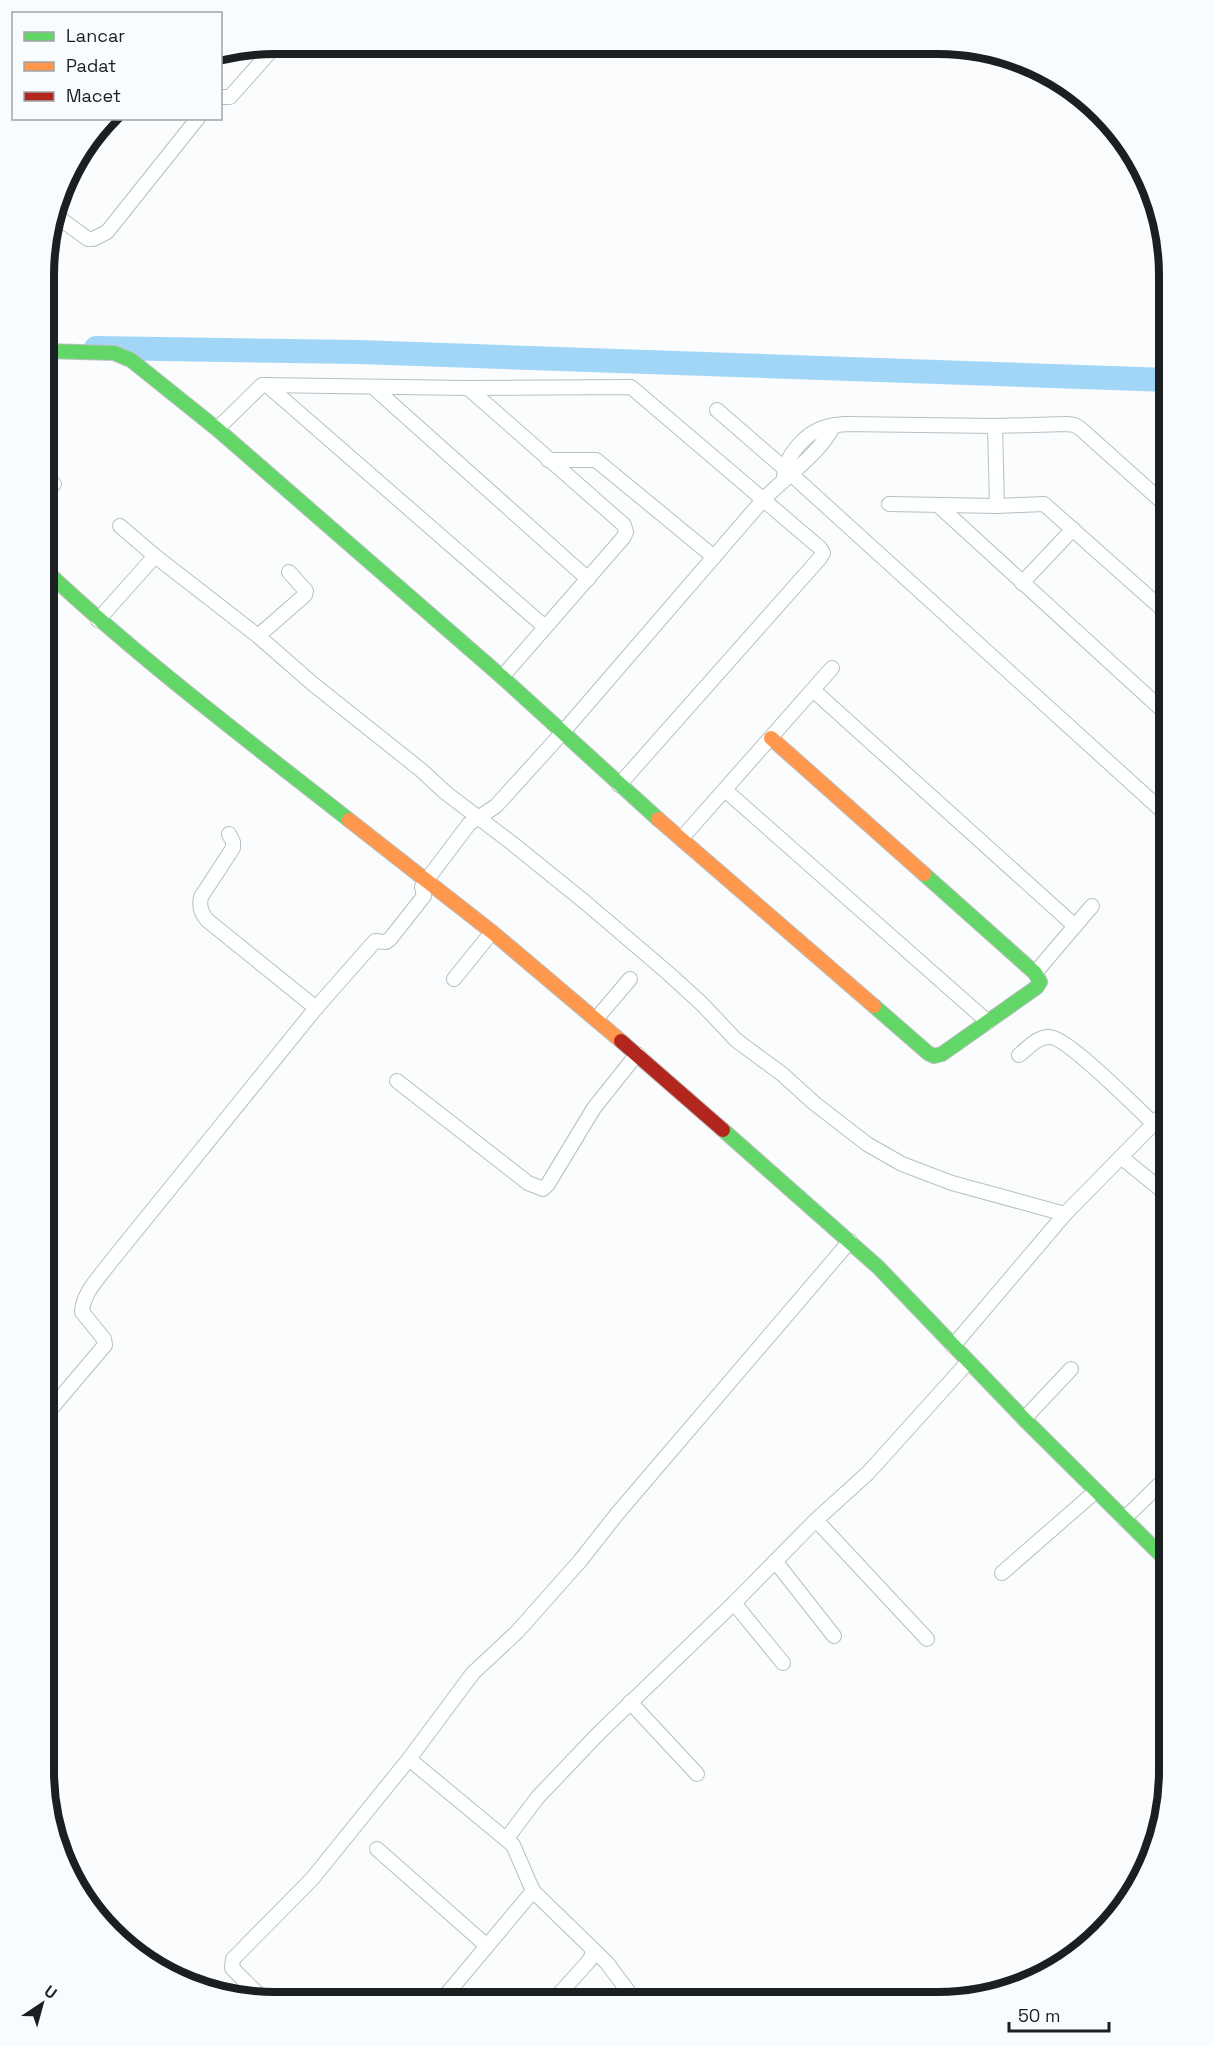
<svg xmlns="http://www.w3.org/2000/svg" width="1213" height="2046" font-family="'Space Grotesk',sans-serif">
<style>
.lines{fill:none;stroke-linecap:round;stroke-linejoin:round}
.river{stroke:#a2d6f7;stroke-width:24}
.street-casing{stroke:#bbbfc1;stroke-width:16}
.fast-casing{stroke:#bbbfc1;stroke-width:16}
.slow-casing{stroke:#bbbfc1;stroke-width:16}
.jam-casing{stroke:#bbbfc1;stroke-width:16}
.street{stroke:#feffff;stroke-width:14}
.fast{stroke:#63d668;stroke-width:14}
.slow{stroke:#ff974d;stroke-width:14}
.jam{stroke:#b3261e;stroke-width:14}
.rim{fill:none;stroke:#1a1f22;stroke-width:8}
</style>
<rect width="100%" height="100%" fill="#fafcfd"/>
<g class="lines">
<!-- river -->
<polyline class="river" points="96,348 359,352 1169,380"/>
<defs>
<g id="street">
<polyline points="220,97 230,97 277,44"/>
<polyline points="55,215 88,239 93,239 107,232 198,118"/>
<polyline points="267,385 545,627"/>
<polyline points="373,387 588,579"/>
<polyline points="468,388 624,525 626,532 623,538 502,677"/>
<polyline points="717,410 792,475 1169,817"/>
<polyline points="995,426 997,506"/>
<polyline points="217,429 262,385 468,388 631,387 820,548 823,553 820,558 619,785"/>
<polyline points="548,460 596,460 714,557"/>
<path d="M784 476C785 456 806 432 826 427 832 425 839 425 845 424L995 426 1067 424 1075 425 1082 430 1169 508"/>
<polyline points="45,477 54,484"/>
<polyline points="889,504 997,506 1044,504 1169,615"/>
<polyline points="939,506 1169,716"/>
<polyline points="120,526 155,556"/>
<polyline points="1022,583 1073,529"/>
<polyline points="98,620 155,556 258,636 313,684 421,770 446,793 513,844 586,903 668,973 702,1004 736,1040 782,1074 814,1103 867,1144 902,1164 952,1183 1065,1214"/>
<polyline points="258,636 305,595 306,591 289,572"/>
<polyline points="813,690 1075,926"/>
<polyline points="725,790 988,1022"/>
<path d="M229 834 233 842V848L201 897C199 907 201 912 207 920L316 1008"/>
<polyline points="681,839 832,668"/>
<polyline points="1035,973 1092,906"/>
<polyline points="454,979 492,932"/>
<polyline points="596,1019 630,979"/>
<path d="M1019 1055C1028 1048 1038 1036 1050 1037 1068 1038 1137 1108 1154 1124"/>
<polyline points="397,1081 528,1183 543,1189 548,1184 594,1108 637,1054"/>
<polyline points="1121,1157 1169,1196"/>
<polyline points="953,1346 1065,1214 1169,1108"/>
<path d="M44 1417 105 1345 104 1339 82 1312C83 1293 98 1279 109 1264L316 1008 375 941 386 942 390 939 424 896 422 887 426 881 469 824 496 806 563 732 763 500C785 477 820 454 834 425"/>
<polyline points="1024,1419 1071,1369"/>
<polyline points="1124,1519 1169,1475"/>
<polyline points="816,1520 927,1639"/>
<polyline points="775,1561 834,1636"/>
<polyline points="1002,1573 1096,1491"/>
<polyline points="734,1603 783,1663"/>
<path d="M1169 1618C1164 1607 1161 1601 1169 1591"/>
<polyline points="630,1702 697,1774"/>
<polyline points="409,1759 513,1845 533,1891 441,2001"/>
<polyline points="507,1838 538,1797 598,1734 734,1603 816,1520 868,1473 968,1362"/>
<polyline points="377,1849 487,1946"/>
<polyline points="533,1891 607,1963 636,2002"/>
<polyline points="265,2001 232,1968 233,1959 312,1879 409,1759 473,1673 517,1632 580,1561 617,1514 850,1241"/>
<polyline points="553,2001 588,1962 592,1956 592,1949"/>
</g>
<g id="fast">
<polyline points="45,351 114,353 131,360 217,429 502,677 658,819"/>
<path d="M45 570C141 660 246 739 349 820"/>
<polyline points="874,1006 928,1053 934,1056 942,1054 1037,987 1040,982 1035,973 924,874"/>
<polyline points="723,1130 878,1267 1024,1419 1169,1563"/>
</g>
<g id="slow">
<polyline points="771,738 924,874"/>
<polyline points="658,819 874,1006"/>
<polyline points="349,820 492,932 621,1041"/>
</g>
<polyline id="jam" points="621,1041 723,1130"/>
</defs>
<!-- street casing -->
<use href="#street" class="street-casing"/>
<!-- fast casing -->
<use href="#fast" class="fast-casing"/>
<!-- slow casing -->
<use href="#slow" class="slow-casing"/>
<!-- jam casing -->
<use href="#jam" class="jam-casing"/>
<!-- street -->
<use href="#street" class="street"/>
<!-- fast -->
<use href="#fast" class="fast"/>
<!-- slow -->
<use href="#slow" class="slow"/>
<!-- jam -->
<use href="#jam" class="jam"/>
</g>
<!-- crop -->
<path d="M0 0H1213V2046H0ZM275 54H938A221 221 0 0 1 1159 275V1771A221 221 0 0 1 938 1992H275A221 221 0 0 1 54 1771V275A221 221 0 0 1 275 54Z" fill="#f9fcfe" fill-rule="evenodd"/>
<path class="rim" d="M275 54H938A221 221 0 0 1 1159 275V1771A221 221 0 0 1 938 1992H275A221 221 0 0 1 54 1771V275A221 221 0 0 1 275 54Z"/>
<!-- legend -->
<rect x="12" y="12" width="210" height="108" fill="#f9fcfe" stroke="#a0a4a6" stroke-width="1.5"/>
<rect x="24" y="32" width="30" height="9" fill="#63d668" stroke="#a0a4a6" stroke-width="1.5"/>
<text x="66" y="42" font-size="18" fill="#1a1f22">Lancar</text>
<rect x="24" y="62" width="30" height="9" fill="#ff974d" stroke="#a0a4a6" stroke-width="1.5"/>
<text x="66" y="72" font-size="18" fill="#1a1f22">Padat</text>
<rect x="24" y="92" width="30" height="9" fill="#b3261e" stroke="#a0a4a6" stroke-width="1.5"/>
<text x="66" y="102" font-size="18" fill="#1a1f22">Macet</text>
<!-- north arrow -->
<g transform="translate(42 2004) rotate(36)" stroke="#f9fcfe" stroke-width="4.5" paint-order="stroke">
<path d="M0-4.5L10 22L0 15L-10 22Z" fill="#1a1f22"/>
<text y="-9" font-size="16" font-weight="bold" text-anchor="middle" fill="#1a1f22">U</text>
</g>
<!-- scale -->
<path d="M1009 2022v9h100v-9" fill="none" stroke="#1a1f22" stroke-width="3"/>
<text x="1018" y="2022" font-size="18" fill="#1a1f22" stroke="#f9fcfe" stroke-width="4.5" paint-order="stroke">50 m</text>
</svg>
